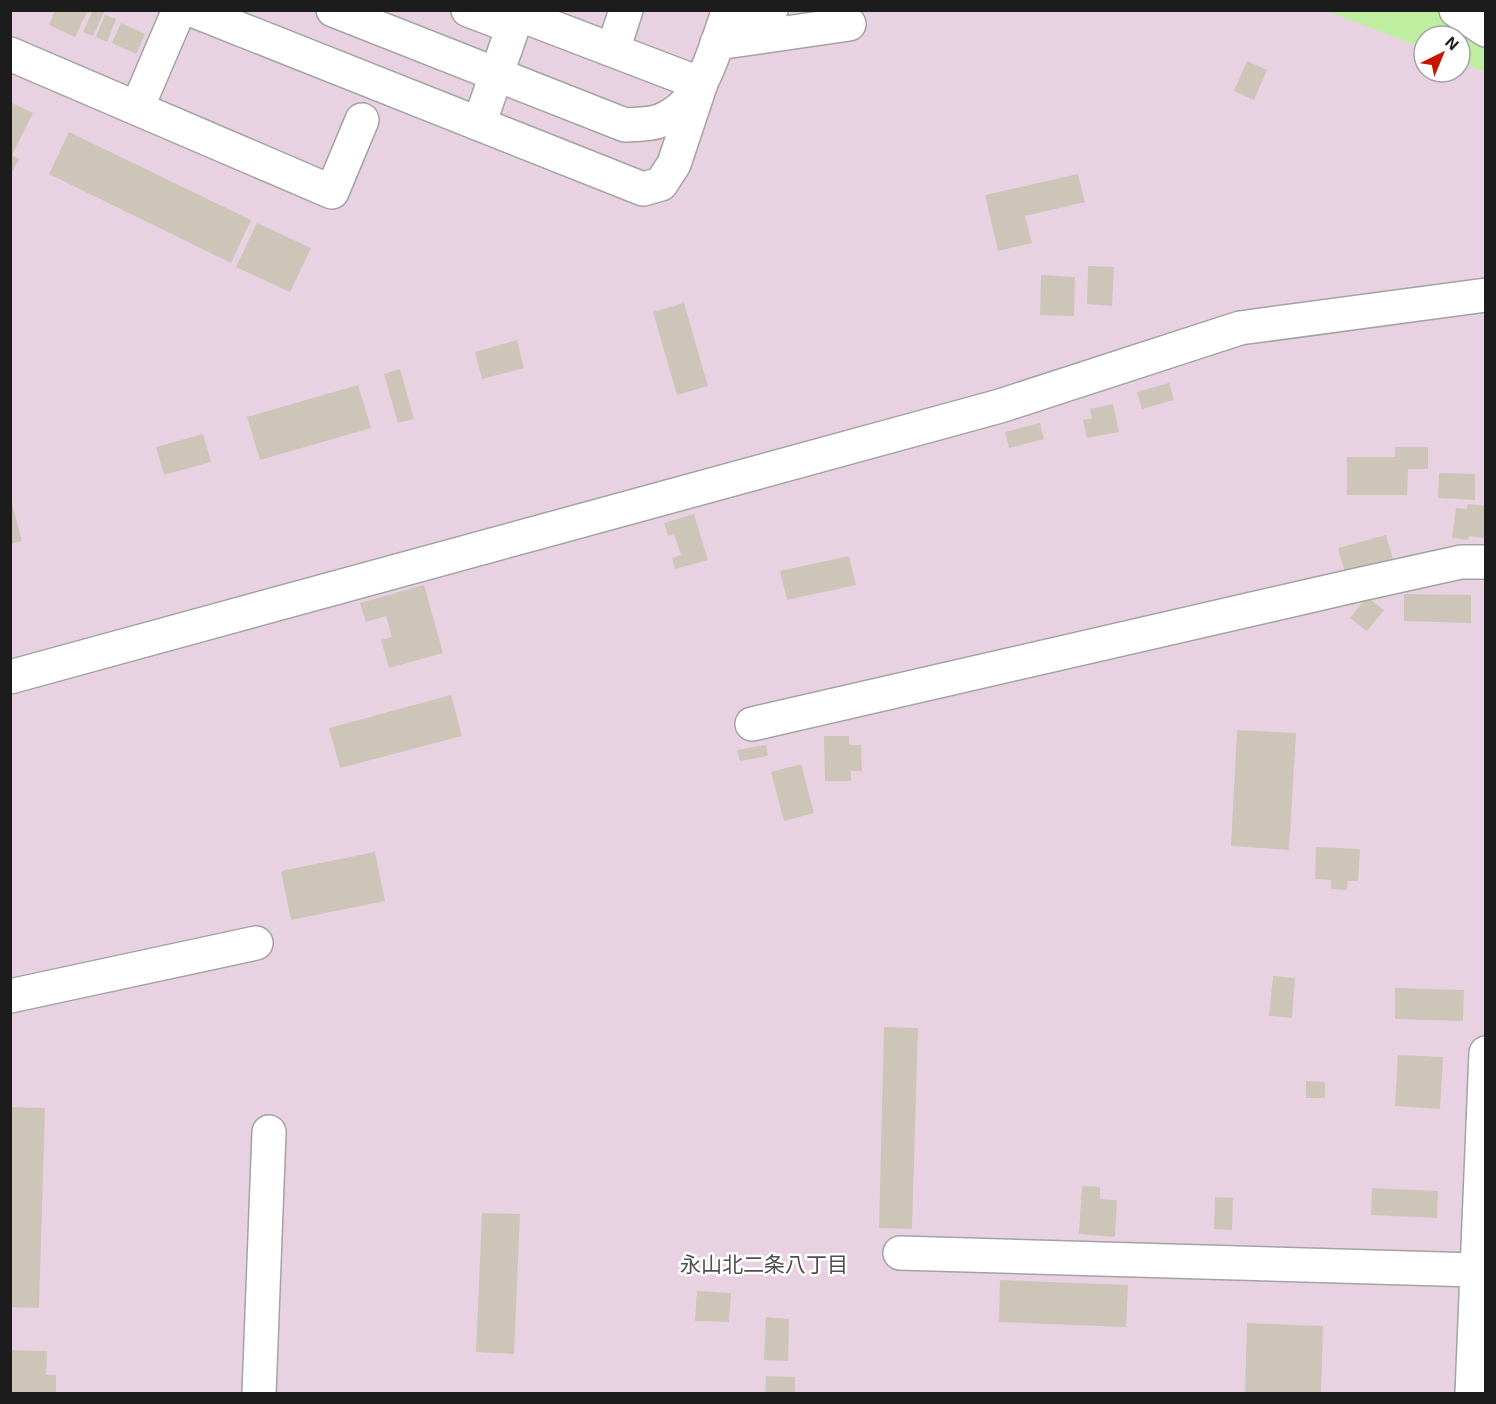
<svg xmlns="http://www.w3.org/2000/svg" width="1496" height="1404" font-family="'Exo 2','Noto Sans JP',sans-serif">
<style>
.industrial{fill:#e8d2e2}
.grass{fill:#bfeea1}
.building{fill:#cec5b9}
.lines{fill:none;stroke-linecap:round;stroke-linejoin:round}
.minor-casing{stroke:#a3a3a3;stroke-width:36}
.minor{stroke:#fff;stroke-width:33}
.labels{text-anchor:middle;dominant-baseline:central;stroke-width:5;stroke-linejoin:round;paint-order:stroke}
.neighbourhood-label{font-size:21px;fill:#4f4f4f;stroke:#fff}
</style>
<rect width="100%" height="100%" fill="#eeebe0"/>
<!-- industrial -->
<polygon class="industrial" points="1326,10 1424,48 1424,72 1460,72 1460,62 1485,72 1485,1393 11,1393 10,11"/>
<!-- grass -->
<polygon class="grass" points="1326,11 1485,11 1485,72 1460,62 1460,36 1424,36 1424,48"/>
<!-- building -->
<g class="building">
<polygon points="55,10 88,10 75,37 49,25"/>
<polygon points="93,10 104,12 93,36 83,32"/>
<polygon points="105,15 116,19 107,42 96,37"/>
<polygon points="121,23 145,34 136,54 112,43"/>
<polygon points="1247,61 1267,70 1254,100 1234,91"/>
<polygon points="10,102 33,113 12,155 19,159 10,176"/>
<polygon points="69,132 251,220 231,263 49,174"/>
<polygon points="1078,174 1085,202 1025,216 1032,243 998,251 985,195"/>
<polygon points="257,223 311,248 290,292 236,267"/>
<polygon points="1088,266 1114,267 1112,306 1087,304"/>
<polygon points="1041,275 1075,277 1074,316 1040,315"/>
<polygon points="684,303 708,386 677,395 653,312"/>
<polygon points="517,340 524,368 482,379 475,352"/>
<polygon points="400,369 414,419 398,423 384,374"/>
<polygon points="1169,383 1174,400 1142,409 1137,392"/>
<polygon points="358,385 371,428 260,460 247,417"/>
<polygon points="1113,404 1119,432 1087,438 1083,420 1092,418 1090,409"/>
<polygon points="1040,423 1044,439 1009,448 1005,432"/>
<polygon points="203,434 211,462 164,475 156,447"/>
<polygon points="1395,447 1428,447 1428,469 1408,469 1407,495 1347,495 1347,457 1395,457"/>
<polygon points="1439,473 1475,474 1475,500 1438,498"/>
<polygon points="10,496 22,541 10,544"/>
<polygon points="1468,504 1486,506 1484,538 1469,536 1468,540 1452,538 1456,508 1467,509"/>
<polygon points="694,514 708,560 675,569 672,558 681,555 674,534 668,536 664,523"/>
<polygon points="1386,535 1394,563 1346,576 1338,548"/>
<polygon points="849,556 856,585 787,600 780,571"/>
<polygon points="424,585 443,653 389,668 381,640 392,637 386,616 366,622 360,603"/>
<polygon points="1404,594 1471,595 1471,623 1404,621"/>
<polygon points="1367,597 1384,610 1367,631 1350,618"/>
<polygon points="451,695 462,736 340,768 329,728"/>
<polygon points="1237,730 1296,733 1289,850 1231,846"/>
<polygon points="824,736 849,736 849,745 861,745 862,771 851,771 851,781 825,781"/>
<polygon points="766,745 768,756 740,761 737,750"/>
<polygon points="801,764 814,813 784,821 771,772"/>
<polygon points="1316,847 1360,849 1358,881 1348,881 1347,890 1331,889 1331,880 1315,879"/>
<polygon points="375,852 385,901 291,920 281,871"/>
<polygon points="1273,976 1295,978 1292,1018 1269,1016"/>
<polygon points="1395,988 1464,990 1463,1021 1395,1019"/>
<polygon points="884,1027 918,1028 912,1229 879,1228"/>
<polygon points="1398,1055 1443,1057 1440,1109 1395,1106"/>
<polygon points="1306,1081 1325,1082 1325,1098 1306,1098"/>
<polygon points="10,1107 45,1108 39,1308 10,1307"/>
<polygon points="1082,1186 1100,1187 1100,1199 1117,1200 1115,1237 1079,1234"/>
<polygon points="1372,1188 1438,1191 1437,1218 1371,1215"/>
<polygon points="1215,1197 1233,1198 1232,1230 1214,1229"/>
<polygon points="482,1213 520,1214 514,1354 476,1352"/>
<polygon points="1000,1280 1128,1285 1126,1327 999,1322"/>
<polygon points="697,1291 731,1293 729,1322 695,1321"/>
<polygon points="766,1317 789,1319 788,1361 764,1360"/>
<polygon points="1247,1323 1323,1326 1321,1394 1245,1394"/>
<polygon points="10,1350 47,1351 46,1375 56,1375 56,1394 10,1394"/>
<polygon points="766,1376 795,1377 795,1394 765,1394"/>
</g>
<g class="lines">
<defs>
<g id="minor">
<polyline points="192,10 643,189 661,184 674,164 699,89"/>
<path d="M333 10 625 125C637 124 651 125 662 120 704 103 714 49 729 10"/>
<polyline points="468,10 513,27"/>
<polyline points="1456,10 1486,30"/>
<polyline points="518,14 701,84"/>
<polyline points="726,19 771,10"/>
<polyline points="717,43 849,24 838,10"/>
<polyline points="613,50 626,10"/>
<polyline points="10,54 332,192 362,120"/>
<polyline points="137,108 179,10"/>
<polyline points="479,124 519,10"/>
<polyline points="10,677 1000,406 1240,328 1486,295"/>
<polyline points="752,724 1357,585 1461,562 1486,562"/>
<polyline points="10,996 256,943"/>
<polyline points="900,1253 1476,1270"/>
<polyline points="259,1394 269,1132"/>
<polyline points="1472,1394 1486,1053"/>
</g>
</defs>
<!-- minor casing -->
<use href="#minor" class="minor-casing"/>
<!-- minor -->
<use href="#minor" class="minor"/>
</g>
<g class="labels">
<!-- neighbourhood labels -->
<g class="neighbourhood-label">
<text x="764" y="1263">永山北二条八丁目</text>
</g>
</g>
<!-- border -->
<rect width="1496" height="1404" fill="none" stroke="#1c1c1c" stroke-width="24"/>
<!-- north arrow -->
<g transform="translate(1442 54) rotate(43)"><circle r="28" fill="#ffffff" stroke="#a4a4a4" stroke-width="1.5"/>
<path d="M0-4.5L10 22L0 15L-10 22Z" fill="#c81400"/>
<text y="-9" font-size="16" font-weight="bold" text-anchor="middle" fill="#1c1c1c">N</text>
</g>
</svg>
